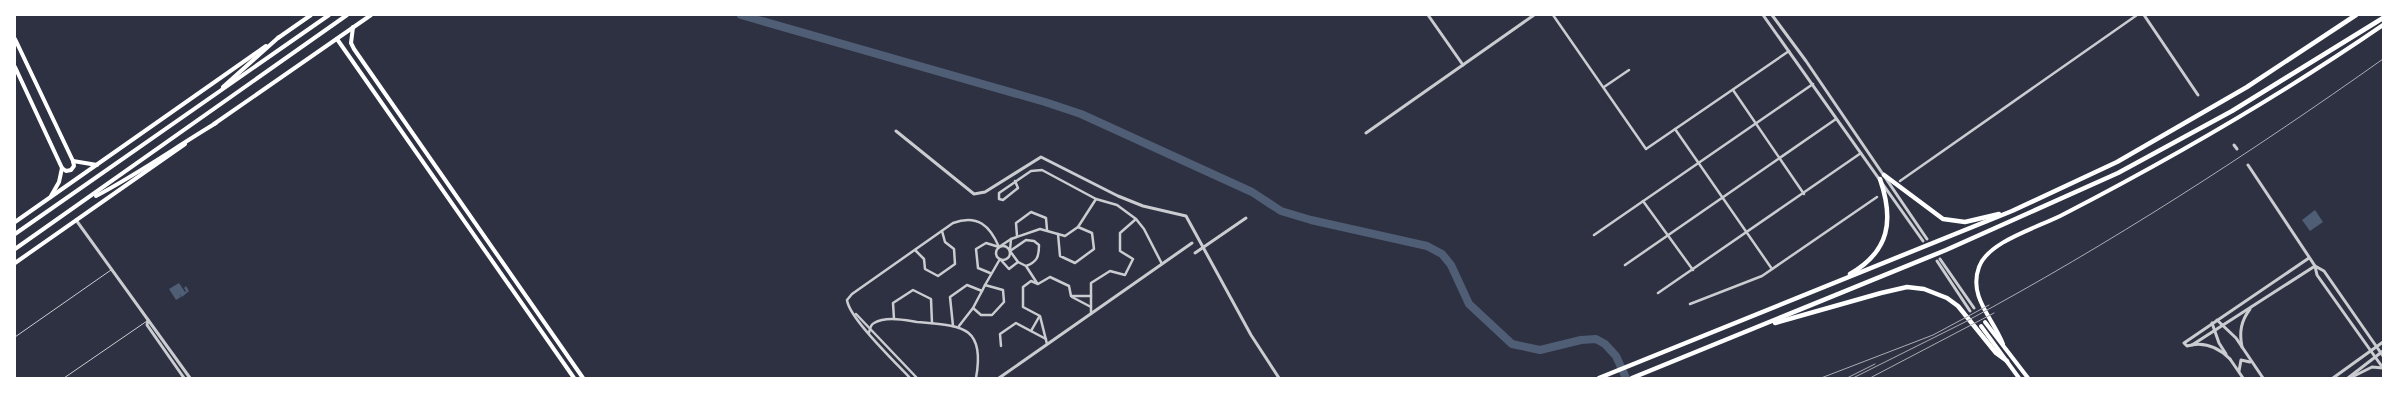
<svg xmlns="http://www.w3.org/2000/svg" width="2398" height="393" font-family="'Archivo Narrow',sans-serif">
<style>
.water{fill:#4f5d75}
.lines{fill:none;stroke-linecap:round;stroke-linejoin:round}
.river{stroke:#4f5d75;stroke-width:8}
.service{stroke:#caccd0;stroke-width:1}
.minor{stroke:#caccd0;stroke-width:2.5}
.tertiary{stroke:#caccd0;stroke-width:3}
.secondary{stroke:#fff;stroke-width:4}
.primary{stroke:#fff;stroke-width:4}
.trunk{stroke:#fff;stroke-width:4}
.motorway{stroke:#fff;stroke-width:4.5}
.tram{stroke:#abadb3;stroke-width:1}
.rail{stroke:#abadb3;stroke-width:1}
</style>
<rect width="100%" height="100%" fill="#2d3142"/>
<!-- water -->
<g class="water">
<polygon points="2315,210 2323,222 2310,231 2302,220"/>
<polygon points="179,283 185,292 186,291 184,288 186,286 189,291 182,297 179,294 181,297 176,300 169,289"/>
</g>
<g class="lines">
<!-- river -->
<polyline class="river" points="741,15 1045,102 1081,114 1184,161 1252,192 1281,211 1311,220 1427,246 1442,254 1451,265 1469,304 1512,344 1540,350 1581,340 1596,339 1605,344 1616,356 1626,378"/>
<!-- service -->
<g class="service">
<polyline points="15,337 111,270"/>
<polyline points="64,378 147,321"/>
</g>
<!-- minor -->
<g class="minor">
<polyline points="1553,15 1646,149 1789,51"/>
<polyline points="1604,87 1629,70"/>
<polyline points="1733,90 1804,194"/>
<polyline points="1675,129 1772,269"/>
<polyline points="1015,181 1018,188 1003,200 999,199 999,193 1031,171 1042,170 1096,199 1117,205 1136,219 1144,229 1162,264"/>
<polyline points="1900,181 2137,15"/>
<polyline points="1643,201 1693,270"/>
<polyline points="1058,234 1060,256 1075,263 1094,249 1092,233 1078,227"/>
<polyline points="1594,235 1813,84"/>
<polyline points="1017,236 1016,223 1031,212 1046,218 1047,230"/>
<circle cx="1003" cy="253" r="7"/>
<polyline points="999,247 1011,239 1040,229 1065,236 1078,227 1096,199"/>
<polyline points="915,250 924,259 925,269 938,276 955,264 954,249 945,242 942,231"/>
<polyline points="1010,250 1011,239"/>
<polyline points="1625,265 1836,119"/>
<path d="M1026 266 1018 262 1010 251 1026 240 1034 241 1039 245C1039 257 1037 262 1026 266L1037 283"/>
<polyline points="990,273 978,268 976,249 986,243 999,247"/>
<polyline points="985,285 1000,259 1009,269 1018,262"/>
<polyline points="1658,293 1861,153"/>
<polyline points="1072,297 1091,307"/>
<polyline points="1690,304 1762,276 1877,197"/>
<polyline points="973,308 981,315 992,315 1004,302 1003,290 985,285 982,291"/>
<polyline points="856,314 917,378"/>
<polyline points="1091,314 1091,283 1110,271 1125,275 1133,259 1120,251 1120,233 1136,219"/>
<polyline points="894,319 893,303 913,290 931,299 932,323"/>
<polyline points="953,326 950,297 967,285 982,291 973,308 959,326"/>
<polyline points="1031,331 1039,317"/>
<path d="M869 333C870 329 870 325 874 323 886 316 904 320 917 322 959 326 986 324 976 378"/>
<polyline points="1047,344 1040,316 1023,307 1023,287 1031,281 1038,284 1050,277 1069,286 1071,296 1091,296"/>
<polyline points="1001,346 1000,334 1016,323 1046,339"/>
<path d="M910 378C896 363 849 318 847 300L852 294 953 223C978 214 990 226 999 247"/>
</g>
<!-- tertiary -->
<g class="tertiary">
<polyline points="1428,15 1463,65"/>
<polyline points="1763,15 1923,241"/>
<polyline points="1772,15 1806,61 1927,239"/>
<polyline points="2144,15 2198,95"/>
<polyline points="896,131 974,194 985,192 1041,157 1118,196 1143,206 1186,216 1251,335 1279,378"/>
<polyline points="1366,133 1534,15"/>
<polyline points="2234,145 2237,149"/>
<polyline points="2248,165 2315,266 2317,275 2383,368"/>
<polyline points="76,220 190,378"/>
<polyline points="1195,253 1246,218"/>
<polyline points="1940,259 1974,308"/>
<polyline points="1937,261 1970,311"/>
<polyline points="148,320 147,325 184,378"/>
<polyline points="2217,320 2236,338 2263,378"/>
<polyline points="2212,323 2219,343 2226,354"/>
<polyline points="2192,345 2315,266 2324,271 2383,356"/>
<path d="M2242 347C2239 332 2241 321 2250 309"/>
<path d="M2230 359C2218 347 2204 341 2187 346L2184 343 2309 258"/>
<polyline points="2230,359 2243,378"/>
<polyline points="2239,371 2241,360 2250,362"/>
<polyline points="2352,377 2372,367 2383,368"/>
<polyline points="999,378 1192,243"/>
<polyline points="2333,378 2383,342"/>
<polyline points="2348,378 2383,351"/>
</g>
<!-- secondary -->
<g class="secondary">
<polyline points="353,27 351,43 354,49 583,378"/>
<polyline points="15,39 73,161"/>
<polyline points="337,39 574,378"/>
<polyline points="15,67 62,168 59,182 51,196"/>
<polyline points="73,161 97,165"/>
<polyline points="62,168 66,171 71,170 74,166 73,161"/>
<polyline points="1985,322 2028,378"/>
<polyline points="1981,326 2019,378"/>
<path d="M2003 344C1993 318 1968 297 1979 267 1988 241 2040 227 2064 214 2174 157 2281 95 2383 25"/>
</g>
<!-- primary -->
<g class="primary">
<polyline points="278,38 311,15"/>
<polyline points="214,124 371,15"/>
<polyline points="15,222 266,46"/>
<polyline points="15,263 185,144"/>
</g>
<!-- trunk -->
<g class="trunk">
<polyline points="223,87 279,37"/>
<path d="M96 196C138 174 176 147 216 123"/>
<polyline points="15,234 329,15"/>
<polyline points="15,249 347,15"/>
</g>
<!-- motorway -->
<g class="motorway">
<polyline points="1884,175 1943,219 1965,222 1999,214"/>
<path d="M1850 274C1890 251 1894 220 1880 179"/>
<polyline points="1775,323 1881,293 1907,287 1924,289 1947,298 1958,306 1996,353 2007,361"/>
<polyline points="1599,378 2012,211 2117,162 2247,87 2356,15"/>
<polyline points="1632,378 1946,250 2118,173 2232,111 2383,18"/>
</g>
<!-- tram -->
<g class="tram">
<polyline points="1821,378 1933,335 1989,305"/>
<polyline points="1847,378 1875,364"/>
<polyline points="1870,378 1994,313"/>
</g>
<!-- rail -->
<path class="rail" d="M1853 378C1890 359 1928 341 1965 322 2110 244 2249 154 2383 59"/>
</g>
<!-- border -->
<rect width="2398" height="393" fill="none" stroke="#ffffff" stroke-width="32"/>
</svg>
